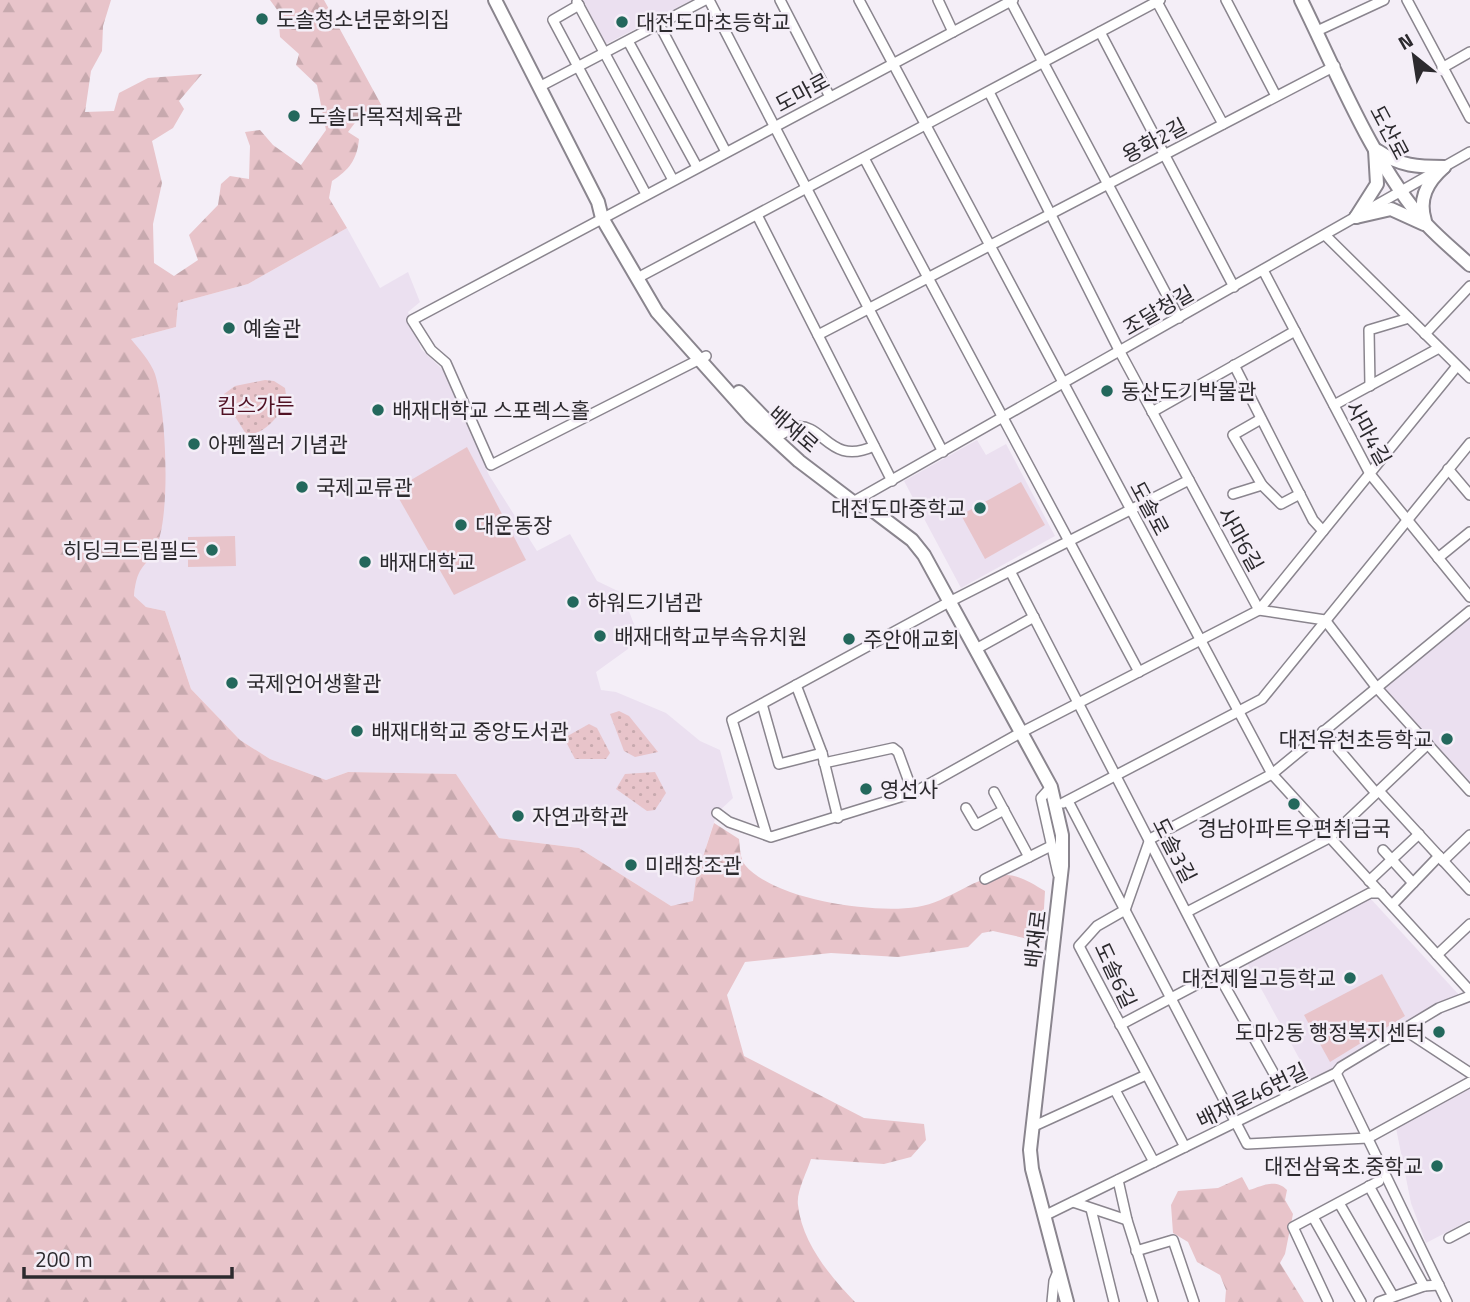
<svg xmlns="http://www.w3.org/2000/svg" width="1470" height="1302" font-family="'Titillium Web','Noto Sans KR',sans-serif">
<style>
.built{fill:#ebe0f0}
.grass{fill:url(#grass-dots)}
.forest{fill:url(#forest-firs)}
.pitch{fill:#e8c4ca}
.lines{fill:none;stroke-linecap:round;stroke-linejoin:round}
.minor-casing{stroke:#8a858e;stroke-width:12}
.major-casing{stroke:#8a858e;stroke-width:16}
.minor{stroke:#fff;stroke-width:9}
.major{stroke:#fff;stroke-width:12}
.poi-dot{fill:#23685c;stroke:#f4eef7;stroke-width:2.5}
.labels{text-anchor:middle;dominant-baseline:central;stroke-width:5;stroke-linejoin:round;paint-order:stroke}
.poi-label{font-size:21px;fill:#2c2a2e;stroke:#f4eef7;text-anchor:start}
.street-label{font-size:21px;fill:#2c2a2e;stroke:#f4eef7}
.park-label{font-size:21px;fill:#511224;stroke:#f4eef7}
</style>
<defs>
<pattern id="grass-dots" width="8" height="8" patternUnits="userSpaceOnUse" patternTransform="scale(1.75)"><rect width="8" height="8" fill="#e8c4ca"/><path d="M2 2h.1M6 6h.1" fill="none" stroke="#c7a9ae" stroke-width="1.8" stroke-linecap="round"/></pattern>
<pattern id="forest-firs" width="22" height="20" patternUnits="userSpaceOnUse" patternTransform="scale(1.75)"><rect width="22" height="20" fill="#e8c4ca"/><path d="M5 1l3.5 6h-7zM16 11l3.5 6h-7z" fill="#c7a9ae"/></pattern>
</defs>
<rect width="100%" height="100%" fill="#f4eef7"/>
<!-- built -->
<g class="built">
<polygon points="583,0 692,0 606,44"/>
<polygon points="347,228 380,288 408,272 420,302 408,312 421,349 443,370 489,475 537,551 570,534 597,581 622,593 637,632 628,649 596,672 601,690 616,692 666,713 700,741 720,750 733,798 717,813 696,878 693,902 671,906 579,848 499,838 456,774 348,772 326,780 270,759 240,740 191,689 165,611 146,607 134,597 136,573 157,544 164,497 164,457 161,406 131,339 176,327 178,303 248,284"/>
<polygon points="977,440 986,455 1006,444 1055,536 961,588 904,481"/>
<polygon points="1470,611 1470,791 1377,688"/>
<polygon points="1370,898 1460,996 1311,1080 1246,961"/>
<polygon points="1470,1084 1470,1220 1426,1243 1411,1203 1396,1128"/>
</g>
<!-- grass -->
<g class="grass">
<path d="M265 380 274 381 285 388 287 402C279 416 263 436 246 434L224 399V394L235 386Z"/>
<polygon points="619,711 629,716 658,752 635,757 624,751 610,714"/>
<polygon points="589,724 597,728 610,753 606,759 575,759 564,738"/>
<polygon points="655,772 666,793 655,810 647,811 616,789 625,774"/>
</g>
<!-- forest -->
<g class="forest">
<path d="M0 0H111L103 26 102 51 91 71 85 112 114 111 119 93 148 78 202 74 179 101 184 109 173 128 152 141 162 183 153 224 154 263 174 276 198 260 189 235 218 205 221 184 230 176 249 179 250 146 245 132 260 130 273 145 301 165 326 130 317 85 296 65 299 54 280 37 278 11 270 0H324L384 110 361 115 348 132 359 139C357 160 349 170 332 181L329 198 347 228 248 284 178 303 176 327 131 339C139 349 151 362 155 374 166 409 171 511 157 545 147 569 137 562 134 596L146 607 165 611 191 689 240 740 270 759 326 780 348 772 456 774 499 838 579 848 671 906 693 901 696 878 714 823 739 839C740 847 740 859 745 865 774 900 873 914 917 907 950 902 975 875 1006 875 1020 875 1033 884 1045 891L1042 942 993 931 982 933 968 947 898 957 831 953 745 962 727 995 744 1056 864 1118 924 1124 926 1140 911 1157 884 1164 811 1159C807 1172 796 1192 798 1205 802 1243 830 1276 855 1302H0Z"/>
<path d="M1242 1177 1249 1190C1262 1186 1276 1178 1287 1190L1285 1200 1293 1214 1285 1254 1280 1263 1304 1302H1225L1226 1290 1220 1275 1197 1262 1188 1242 1173 1233 1171 1205 1178 1191 1218 1188Z"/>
</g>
<!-- pitch -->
<g class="pitch">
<polygon points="467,447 526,560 454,595 394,490"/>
<polygon points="1021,482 1045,525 985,559 961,515"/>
<polygon points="235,536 236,566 188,567 188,537"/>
<polygon points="1382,974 1405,1016 1330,1062 1304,1015"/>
</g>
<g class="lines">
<defs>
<g id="minor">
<polyline points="709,0 943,452"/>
<polyline points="780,0 830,97"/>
<polyline points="859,0 1272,774 1470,991"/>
<polyline points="938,0 953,32"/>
<polyline points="1010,0 1179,318"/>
<polyline points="1156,0 1223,124"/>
<polyline points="1226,0 1276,96"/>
<polyline points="1407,0 1470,118"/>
<polyline points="577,2 673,180"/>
<polyline points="579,5 553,20 646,194"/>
<polyline points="659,24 726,152"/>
<polyline points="1317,31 1384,0"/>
<polyline points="1100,32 1234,287"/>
<polyline points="628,41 697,167"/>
<polyline points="1442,68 1470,52"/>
<polyline points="539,87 705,0"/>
<polyline points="989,92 1120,352 1259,610 1325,620 1377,688 1470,791"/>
<polyline points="864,158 1139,672"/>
<polyline points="757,215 892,481"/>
<polyline points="1325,235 1470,378"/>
<polyline points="1263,270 1370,474 1470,597"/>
<polyline points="643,275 1160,0"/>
<polyline points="1425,334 1470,286"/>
<polyline points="818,335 1335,66"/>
<polyline points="706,356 491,465 446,363 431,350 412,320 1013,0"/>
<polyline points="1234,365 1313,520 1323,531"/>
<polyline points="1370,386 1369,330 1409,318"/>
<polyline points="1334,405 1439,348"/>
<polyline points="1152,412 1295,331"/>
<polyline points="1261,419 1233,435 1262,485 1281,504 1300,494"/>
<path d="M780 435C784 433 791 428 795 427 824 422 829 467 874 446"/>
<polyline points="1448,469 1470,495"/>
<polyline points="1233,494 1262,485"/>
<polyline points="853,502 1470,152"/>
<polyline points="1438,558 1470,532"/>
<polyline points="1010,571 1218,974 1287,1097"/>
<polyline points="976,649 1034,617"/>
<polyline points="796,685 822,753 838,818"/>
<polyline points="762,704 779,764 822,753"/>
<polyline points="1323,731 1376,793"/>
<polyline points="824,763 893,748 898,752 913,793"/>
<polyline points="1051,787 1041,798 1058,874"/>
<polyline points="1379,791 1470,890"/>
<polyline points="994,792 1029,857"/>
<polyline points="1068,801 1247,1144 1368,1138 1470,1082"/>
<polyline points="1063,803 1262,699 1470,443"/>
<polyline points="966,808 976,825 1004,810"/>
<polyline points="717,813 729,822 771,837 913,793 1022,732 1259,610 1457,366"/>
<polyline points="766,833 732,720 949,602 1189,480"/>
<polyline points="1383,850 1413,883"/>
<polyline points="1443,861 1470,835"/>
<polyline points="985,879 1051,846"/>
<polyline points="1369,881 1419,834"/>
<polyline points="1392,905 1439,856"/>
<polyline points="1187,912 1329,838 1428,744"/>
<polyline points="1437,955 1470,924"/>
<polyline points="1120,1025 1370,893 1381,893"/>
<polyline points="1403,1029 1470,1073"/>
<polyline points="1336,1073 1447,1302"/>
<polyline points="1115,1090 1154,1162"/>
<polyline points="1032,1127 1146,1075"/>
<polyline points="1185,1147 1079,946 1097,926 1125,910 1150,839 1272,774 1470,611"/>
<polyline points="1118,1180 1127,1220 1153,1302"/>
<polyline points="1369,1186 1424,1286"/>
<polyline points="1073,1202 1127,1220"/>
<polyline points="1339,1203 1393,1296"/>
<polyline points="1091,1209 1114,1302"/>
<polyline points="1044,1216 1336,1073 1341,1067 1439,1008 1470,996"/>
<polyline points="1313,1217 1361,1302"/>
<polyline points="1449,1238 1470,1227"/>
<polyline points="1136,1251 1173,1240 1194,1302"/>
<polyline points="1052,1302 1054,1281 1059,1269"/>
<polyline points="1328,1302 1293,1227 1379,1181"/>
<polyline points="1379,1302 1424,1286 1439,1285"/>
</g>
<g id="major">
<polyline points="495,0 598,202 602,218 657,312 750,416 799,461 853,502 875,512 912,540 924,555 1051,787 1062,835 1062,866 1030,1150 1032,1169 1067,1302"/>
<path d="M1301 0C1336 71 1374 166 1427 225 1440 239 1456 252 1470 265"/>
<path d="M1378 151C1400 166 1418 167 1444 167"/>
<polyline points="1356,217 1391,209 1424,224"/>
<polyline points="1356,217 1377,184 1375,150"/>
<path d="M1425 221C1418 199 1427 182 1444 167"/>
<polyline points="739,392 775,429"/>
</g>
</defs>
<!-- minor casing -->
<use href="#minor" class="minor-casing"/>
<!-- major casing -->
<use href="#major" class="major-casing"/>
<!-- minor -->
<use href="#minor" class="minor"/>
<!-- major -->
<use href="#major" class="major"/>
</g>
<!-- markers -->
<g class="poi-dot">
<circle cx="262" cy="19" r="7"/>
<circle cx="622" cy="22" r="7"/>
<circle cx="294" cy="116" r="7"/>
<circle cx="229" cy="328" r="7"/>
<circle cx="1107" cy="391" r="7"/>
<circle cx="378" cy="410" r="7"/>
<circle cx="194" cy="444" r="7"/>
<circle cx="302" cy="487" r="7"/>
<circle cx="980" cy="508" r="7"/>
<circle cx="461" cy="525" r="7"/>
<circle cx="212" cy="550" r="7"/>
<circle cx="365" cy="562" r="7"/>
<circle cx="573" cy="602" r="7"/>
<circle cx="600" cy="636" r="7"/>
<circle cx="849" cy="639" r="7"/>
<circle cx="232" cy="683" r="7"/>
<circle cx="357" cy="731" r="7"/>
<circle cx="1447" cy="739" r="7"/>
<circle cx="866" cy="789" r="7"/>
<circle cx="1294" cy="804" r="7"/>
<circle cx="518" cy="816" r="7"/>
<circle cx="631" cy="865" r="7"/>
<circle cx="1350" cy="978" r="7"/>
<circle cx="1439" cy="1032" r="7"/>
<circle cx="1437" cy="1166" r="7"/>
</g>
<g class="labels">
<!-- poi labels -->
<g class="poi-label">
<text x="276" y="19">도솔청소년문화의집</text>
<text x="636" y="22">대전도마초등학교</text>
<text x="308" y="116">도솔다목적체육관</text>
<text x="243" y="328">예술관</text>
<text x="1121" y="391">동산도기박물관</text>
<text x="392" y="410">배재대학교 스포렉스홀</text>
<text x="208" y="444">아펜젤러 기념관</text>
<text x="316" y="487">국제교류관</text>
<text x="966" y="508" text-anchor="end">대전도마중학교</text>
<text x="475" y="525">대운동장</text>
<text x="198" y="550" text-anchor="end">히딩크드림필드</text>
<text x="379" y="562">배재대학교</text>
<text x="587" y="602">하워드기념관</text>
<text x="614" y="636">배재대학교부속유치원</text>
<text x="863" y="639">주안애교회</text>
<text x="246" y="683">국제언어생활관</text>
<text x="371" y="731">배재대학교 중앙도서관</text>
<text x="1433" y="739" text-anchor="end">대전유천초등학교</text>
<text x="880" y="789">영선사</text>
<text x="532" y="816">자연과학관</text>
<text x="1294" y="828" text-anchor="middle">경남아파트우편취급국</text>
<text x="645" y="865">미래창조관</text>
<text x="1336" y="978" text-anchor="end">대전제일고등학교</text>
<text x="1425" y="1032" text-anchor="end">도마2동 행정복지센터</text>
<text x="1423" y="1166" text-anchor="end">대전삼육초.중학교</text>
</g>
<!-- street labels -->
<g class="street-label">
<text transform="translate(802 92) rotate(-28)">도마로</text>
<text transform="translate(1390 132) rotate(62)">도산로</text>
<text transform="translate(1154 140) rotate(-28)">용화2길</text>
<text transform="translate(1158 310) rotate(-30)">조달청길</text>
<text transform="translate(794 429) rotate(41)">배재로</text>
<text transform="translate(1369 433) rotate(61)">사마4길</text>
<text transform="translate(1150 508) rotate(62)">도솔로</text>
<text transform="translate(1241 539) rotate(61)">사마6길</text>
<text transform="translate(1175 850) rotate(63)">도솔3길</text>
<text transform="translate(1035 939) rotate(-83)">배재로</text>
<text transform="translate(1116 975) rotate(65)">도솔6길</text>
<text transform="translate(1252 1095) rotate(-26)">배재로46번길</text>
</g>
<!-- park labels -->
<g class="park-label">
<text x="256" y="405">킴스가든</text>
</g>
</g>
<!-- north arrow -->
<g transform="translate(1414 56) rotate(330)" stroke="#f4eef7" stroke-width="5" paint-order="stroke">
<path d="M0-5L12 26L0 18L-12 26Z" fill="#2c2a2e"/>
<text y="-10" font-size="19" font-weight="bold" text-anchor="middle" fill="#2c2a2e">N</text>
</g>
<!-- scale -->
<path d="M24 1267v10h208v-10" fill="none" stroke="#2c2a2e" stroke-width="3.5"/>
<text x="35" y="1267" font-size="21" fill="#2c2a2e" stroke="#f4eef7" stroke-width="5" paint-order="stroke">200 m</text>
</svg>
